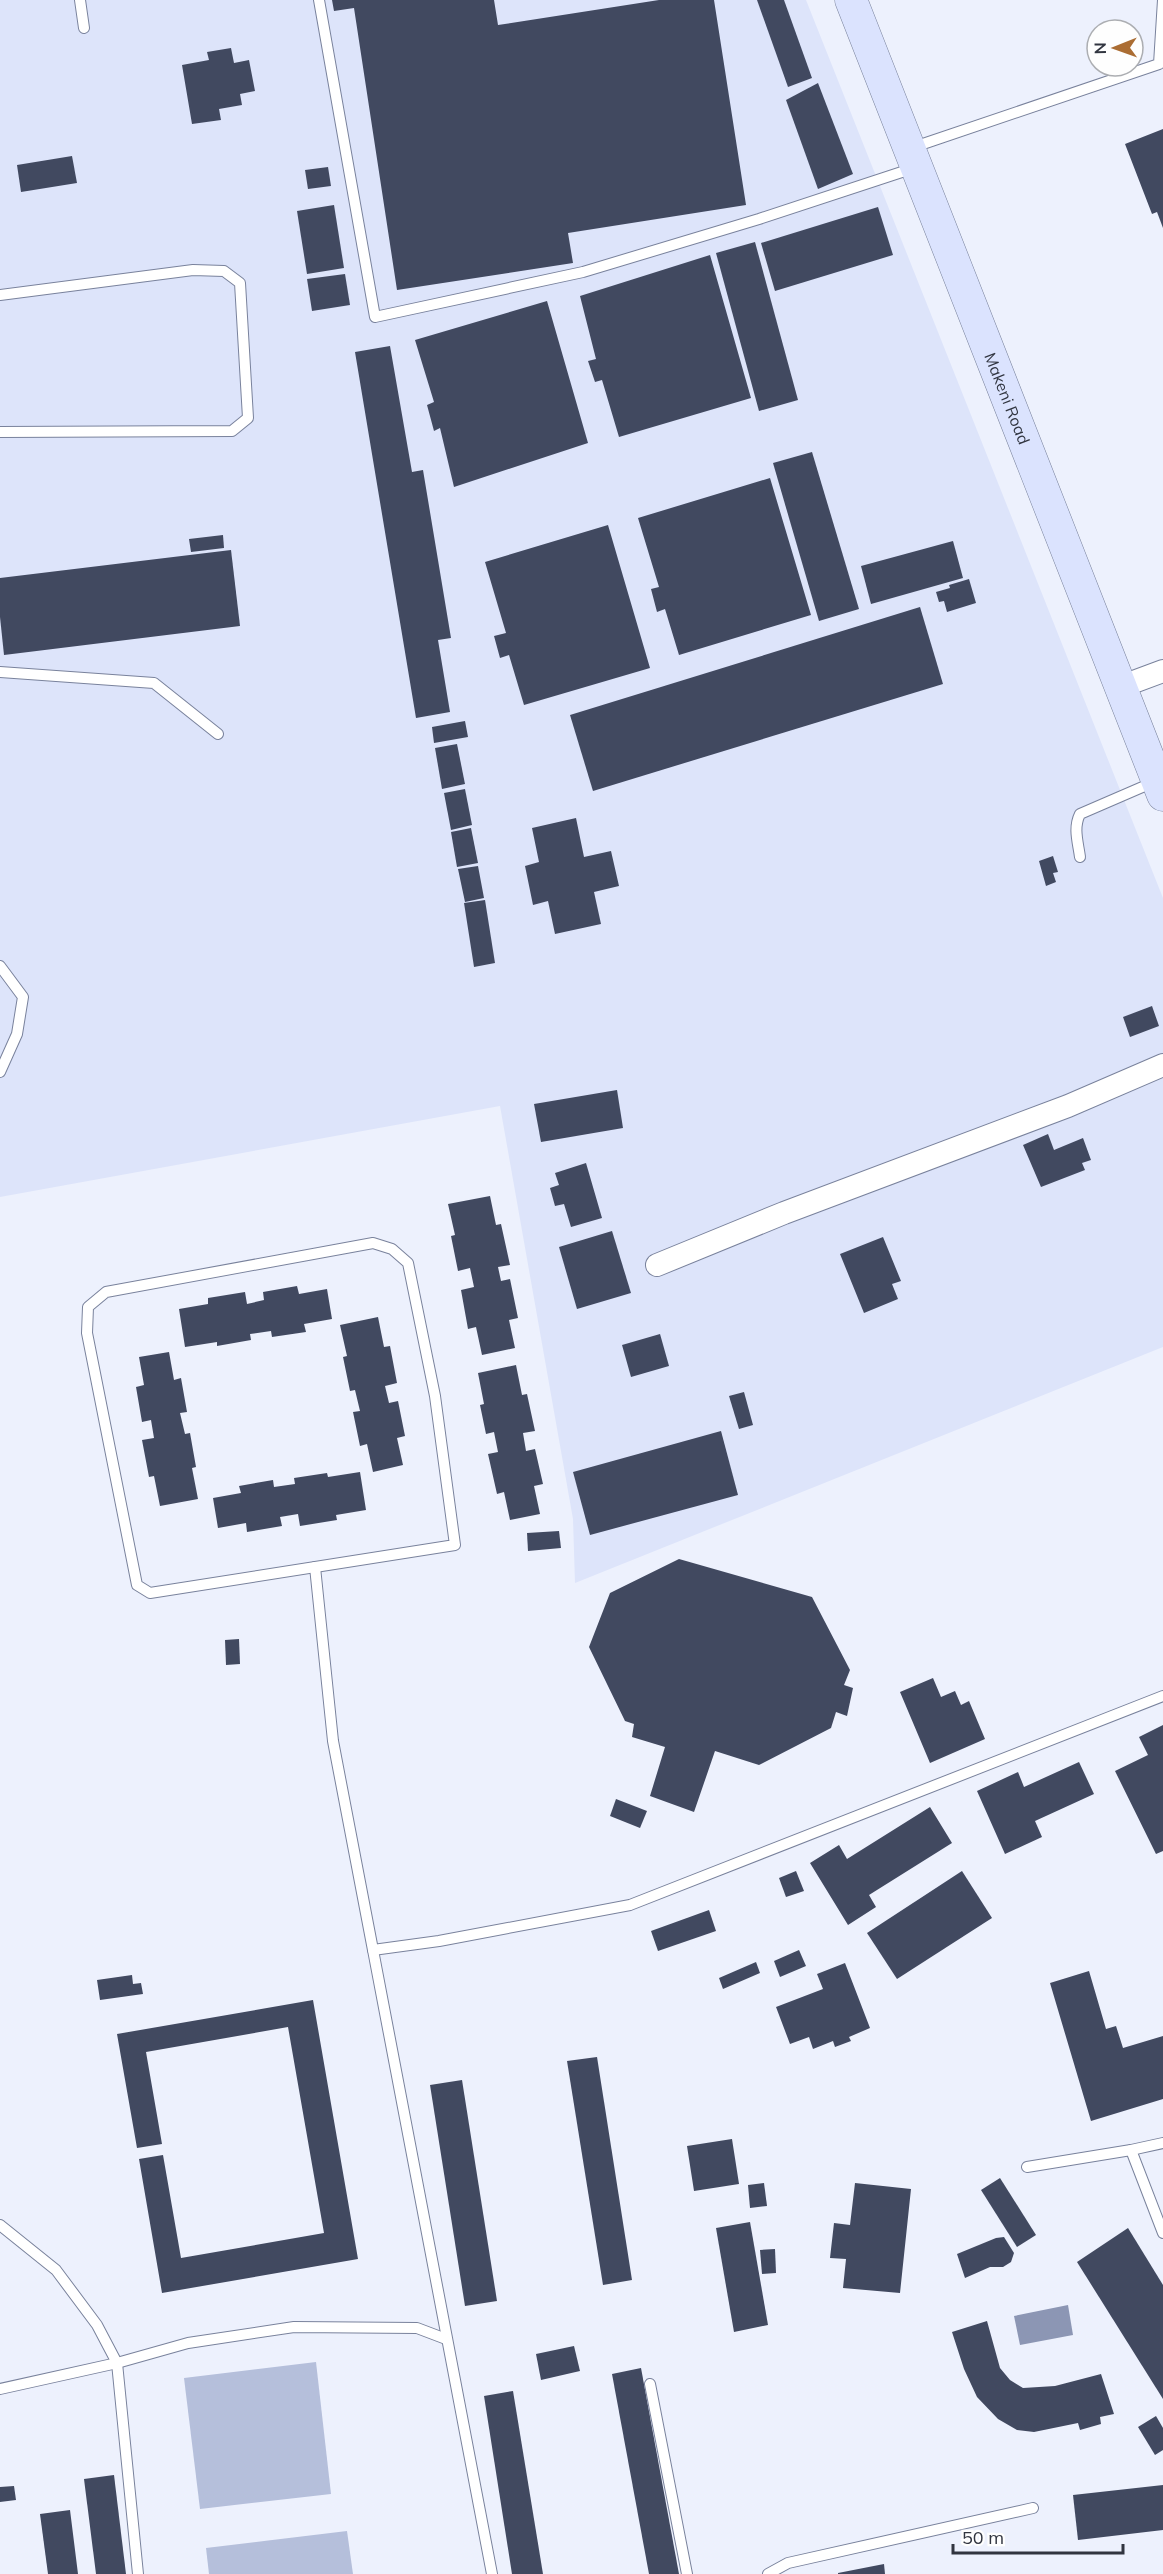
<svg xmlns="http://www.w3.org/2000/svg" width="1163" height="2574" font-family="Mulish,sans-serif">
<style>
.built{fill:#dde4fa}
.green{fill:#b5bfdb}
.water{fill:#8c96b4}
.building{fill:#414960}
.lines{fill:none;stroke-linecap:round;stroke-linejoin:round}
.lane-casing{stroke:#79829c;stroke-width:12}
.street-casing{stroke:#79829c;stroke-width:24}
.secondary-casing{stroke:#79829c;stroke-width:33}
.lane{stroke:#fff;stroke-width:10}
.street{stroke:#fff;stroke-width:22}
.secondary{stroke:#dbe3fe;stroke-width:32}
.labels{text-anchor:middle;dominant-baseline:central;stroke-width:6;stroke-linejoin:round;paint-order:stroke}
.street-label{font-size:16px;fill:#313540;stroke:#fefefe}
</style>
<rect width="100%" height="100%" fill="#edf1fd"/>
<!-- built -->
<polygon class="built" points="0,0 806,0 1163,898 1163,1347 575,1583 573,1519 500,1106 0,1197"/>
<!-- green -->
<g class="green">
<polygon points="316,2362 331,2494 200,2509 184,2378"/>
<polygon points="347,2531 353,2574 209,2574 206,2548"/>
</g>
<!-- water -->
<polygon class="water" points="1068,2305 1073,2335 1020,2345 1014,2316"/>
<!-- building -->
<g class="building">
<polygon points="332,0 494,0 498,25 659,0 714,0 746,205 568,233 573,263 397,290 354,8 334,11"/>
<polygon points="757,0 784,0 812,78 788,87"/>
<polygon points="231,48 234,63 249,60 255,91 240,94 242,105 219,109 221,120 192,124 182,65 209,60 207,52"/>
<polygon points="818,83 853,174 818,189 786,100"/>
<polygon points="1163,129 1163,228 1157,212 1152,214 1125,144"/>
<polygon points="72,156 77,183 21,192 17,165"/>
<polygon points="328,167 331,186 308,189 305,170"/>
<polygon points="334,205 344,268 307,274 297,211"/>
<polygon points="878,207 893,255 775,291 761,243"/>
<polygon points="755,242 798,400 759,411 716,253"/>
<polygon points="710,255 751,398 619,437 602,380 595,382 588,361 596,359 580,296"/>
<polygon points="345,274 350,305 312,311 307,279"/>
<polygon points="547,301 588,443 454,487 440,428 434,431 427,405 434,402 415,340"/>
<polygon points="390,346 412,472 423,470 451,638 438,640 450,712 416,718 355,352"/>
<polygon points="812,452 859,609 819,621 773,463"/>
<polygon points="770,478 811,615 679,655 665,609 657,612 651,589 659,587 638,518"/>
<polygon points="608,525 650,668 524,705 509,655 500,658 494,636 506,633 485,562"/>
<polygon points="223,535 224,548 191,552 189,539"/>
<polygon points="953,541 963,578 871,604 861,566"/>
<polygon points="231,550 240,626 4,655 0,617 0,578"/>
<polygon points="969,579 976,603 947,612 944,601 939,602 936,592 950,588 949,585"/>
<polygon points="920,607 943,684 593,791 570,715"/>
<polygon points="465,721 468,737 434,743 432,727"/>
<polygon points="457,744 465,784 442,789 435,748"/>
<polygon points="465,789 472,825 451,830 444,793"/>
<polygon points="576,818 584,857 611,851 619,886 594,892 601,924 555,934 548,901 533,905 525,866 539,862 532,828"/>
<polygon points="471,828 478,863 457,867 451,832"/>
<polygon points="1053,856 1058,872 1053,873 1056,882 1046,886 1039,861"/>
<polygon points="478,866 484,898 465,902 458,869"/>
<polygon points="485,900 495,963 474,967 464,903"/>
<polygon points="1152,1006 1159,1026 1130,1037 1123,1017"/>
<polygon points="617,1090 623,1128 541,1142 534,1104"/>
<polygon points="1048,1134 1054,1150 1083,1138 1091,1160 1082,1163 1085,1170 1041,1187 1023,1145"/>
<polygon points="586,1163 602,1218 571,1227 564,1204 555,1206 550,1188 559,1185 555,1173"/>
<polygon points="490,1196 496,1225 501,1224 510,1265 498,1267 501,1281 510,1279 518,1318 509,1320 515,1348 482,1355 476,1327 468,1329 461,1290 474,1287 470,1268 458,1271 451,1236 455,1235 448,1204"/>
<polygon points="612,1231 631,1293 577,1309 559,1247"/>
<polygon points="883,1237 901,1281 892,1284 898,1299 864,1313 840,1254"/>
<polygon points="297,1286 299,1294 327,1289 332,1319 304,1324 306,1332 272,1337 271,1331 250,1334 251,1340 217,1346 217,1342 185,1347 179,1309 208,1304 208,1298 245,1292 247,1304 264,1300 263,1292"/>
<polygon points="378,1317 384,1347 390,1346 397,1383 385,1386 389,1403 398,1401 405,1436 397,1438 403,1465 373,1472 367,1444 360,1446 353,1412 360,1411 355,1390 350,1391 343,1357 347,1356 340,1325"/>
<polygon points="660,1334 669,1366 631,1377 622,1345"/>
<polygon points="169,1352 174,1380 181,1378 187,1412 180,1413 185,1434 190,1433 196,1467 192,1468 198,1499 160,1506 154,1476 149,1477 142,1440 154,1438 151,1420 142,1422 136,1387 144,1385 139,1357"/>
<polygon points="516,1365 522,1395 527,1394 535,1431 523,1433 526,1451 535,1449 543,1484 534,1486 540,1514 510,1520 504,1492 497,1494 488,1454 498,1452 494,1432 486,1434 480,1405 484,1404 478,1373"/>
<polygon points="744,1392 753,1425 739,1429 729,1396"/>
<polygon points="721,1431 738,1495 590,1535 573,1472"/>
<polygon points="360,1472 366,1510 336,1515 337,1520 300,1526 298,1514 280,1517 282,1526 247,1532 246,1523 218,1528 213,1498 241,1493 239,1486 273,1480 274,1487 295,1484 294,1478 327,1473 328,1477"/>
<polygon points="559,1531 561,1548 528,1551 527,1533"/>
<polygon points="679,1559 812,1597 850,1670 844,1685 853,1688 847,1716 836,1712 831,1728 759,1765 715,1751 694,1812 650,1796 665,1747 632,1737 634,1724 625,1721 589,1647 610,1593"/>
<polygon points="239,1639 240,1664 226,1665 225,1640"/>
<polygon points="933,1678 941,1697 955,1691 961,1705 969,1701 985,1739 930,1763 900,1692"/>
<polygon points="1163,1725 1163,1851 1156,1854 1115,1771 1148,1755 1139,1737"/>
<polygon points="1079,1762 1094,1794 1035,1821 1042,1837 1005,1854 977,1791 1018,1772 1024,1787"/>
<polygon points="616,1799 647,1811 640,1828 610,1816"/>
<polygon points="930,1807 952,1843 869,1895 876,1907 848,1925 810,1863 839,1845 847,1859"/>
<polygon points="796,1871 804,1891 786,1897 779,1878"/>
<polygon points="962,1871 992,1918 897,1979 867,1933"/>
<polygon points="709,1910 716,1931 658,1951 651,1931"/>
<polygon points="799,1950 806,1966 780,1977 774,1961"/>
<polygon points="756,1962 760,1973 723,1989 719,1978"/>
<polygon points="845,1963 870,2028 849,2037 851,2041 835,2047 833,2041 813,2049 809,2037 790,2044 776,2007 823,1989 817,1974"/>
<polygon points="1089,1971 1106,2029 1116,2026 1123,2048 1163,2036 1163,2099 1091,2121 1050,1983"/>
<polygon points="132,1975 133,1984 141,1983 143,1994 100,2000 97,1980"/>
<polygon points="313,2000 358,2259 162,2293 139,2159 163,2155 181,2258 324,2233 288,2027 146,2052 162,2144 137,2148 117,2034"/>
<polygon points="597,2057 632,2280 603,2285 567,2061"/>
<polygon points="462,2080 497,2301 465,2306 430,2085"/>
<polygon points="732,2139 739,2184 694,2191 687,2146"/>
<polygon points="1000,2178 1036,2235 1017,2247 981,2190"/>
<polygon points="764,2183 767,2206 750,2208 748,2185"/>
<polygon points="855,2183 911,2189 900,2293 843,2288 846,2259 830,2258 834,2223 850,2225"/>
<polygon points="750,2222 768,2325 734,2332 716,2228"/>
<polygon points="1128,2228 1163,2285 1163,2399 1077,2262"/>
<polygon points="1004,2237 1014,2253 1011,2262 1003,2267 990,2267 965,2278 957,2254 996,2238"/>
<polygon points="775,2249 776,2273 762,2274 760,2250"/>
<polygon points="987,2321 1000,2368 1010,2380 1023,2388 1055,2386 1101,2374 1114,2414 1100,2417 1101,2424 1080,2430 1078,2423 1034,2432 1017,2430 998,2419 977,2397 964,2369 952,2332"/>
<polygon points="574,2346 580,2371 541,2380 536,2354"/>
<polygon points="641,2368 679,2574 649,2574 612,2374"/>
<polygon points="513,2391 543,2574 512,2574 484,2396"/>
<polygon points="1156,2416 1163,2428 1163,2450 1155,2455 1138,2427"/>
<polygon points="114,2475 126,2574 96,2574 84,2479"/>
<polygon points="1163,2485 1163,2530 1078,2540 1073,2495"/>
<polygon points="14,2486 16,2500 0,2502 0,2487"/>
<polygon points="70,2510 78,2574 48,2574 40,2514"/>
<polygon points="884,2564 885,2574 838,2574 838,2573"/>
</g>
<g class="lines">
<defs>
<g id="lane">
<polyline points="80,0 84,28"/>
<polyline points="319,0 375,317 583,272 759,219 914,168"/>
<polyline points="911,148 1159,64 1163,0"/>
<polyline points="0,295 193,270 224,271 240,283 248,418 232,431 0,432"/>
<polyline points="0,672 154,683 218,734"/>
<path d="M1080 857C1078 842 1073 828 1080 814L1154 782"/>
<polyline points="0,966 23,997 17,1034 0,1072"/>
<polygon points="373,1243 392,1249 408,1263 435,1396 455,1545 150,1593 137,1585 87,1333 88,1307 106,1292"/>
<polyline points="315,1567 333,1741 373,1950 439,1941 630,1905 1163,1696"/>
<polyline points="373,1950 492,2574"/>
<polyline points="1131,2150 1163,2233"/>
<polyline points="1027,2167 1131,2150 1163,2143"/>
<polyline points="0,2225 56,2270 97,2325 117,2363 138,2574"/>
<polyline points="650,2384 687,2574"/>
<polyline points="0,2389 117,2363 188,2343 294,2327 417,2328 446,2339"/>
<polyline points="768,2574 788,2563 1033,2508"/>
</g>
<g id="street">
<polyline points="1120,687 1163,671"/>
<polyline points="657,1265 784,1213 1068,1106 1163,1065"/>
</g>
<g id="secondary">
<path id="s1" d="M851 0 1163 795"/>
</g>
</defs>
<!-- lane casing -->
<use href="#lane" class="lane-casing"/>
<!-- street casing -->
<use href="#street" class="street-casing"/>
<!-- secondary casing -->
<use href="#secondary" class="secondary-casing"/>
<!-- lane -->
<use href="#lane" class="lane"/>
<!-- street -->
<use href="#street" class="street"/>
<!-- secondary -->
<use href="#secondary" class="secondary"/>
</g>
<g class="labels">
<!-- street labels -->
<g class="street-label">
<text stroke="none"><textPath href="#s1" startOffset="428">Makeni Road</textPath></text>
</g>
</g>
<!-- north arrow -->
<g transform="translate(1115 48) rotate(269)"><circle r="28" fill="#fefefe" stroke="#acaeb2" stroke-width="1.5"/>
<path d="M0-4.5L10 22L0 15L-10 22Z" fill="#ab6d33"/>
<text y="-9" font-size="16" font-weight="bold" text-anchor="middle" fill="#313540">N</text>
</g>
<!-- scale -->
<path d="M953 2544v9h170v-9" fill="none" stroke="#313540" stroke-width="3"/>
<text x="962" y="2544" font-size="18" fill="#313540" stroke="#fefefe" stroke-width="4.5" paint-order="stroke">50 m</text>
</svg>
